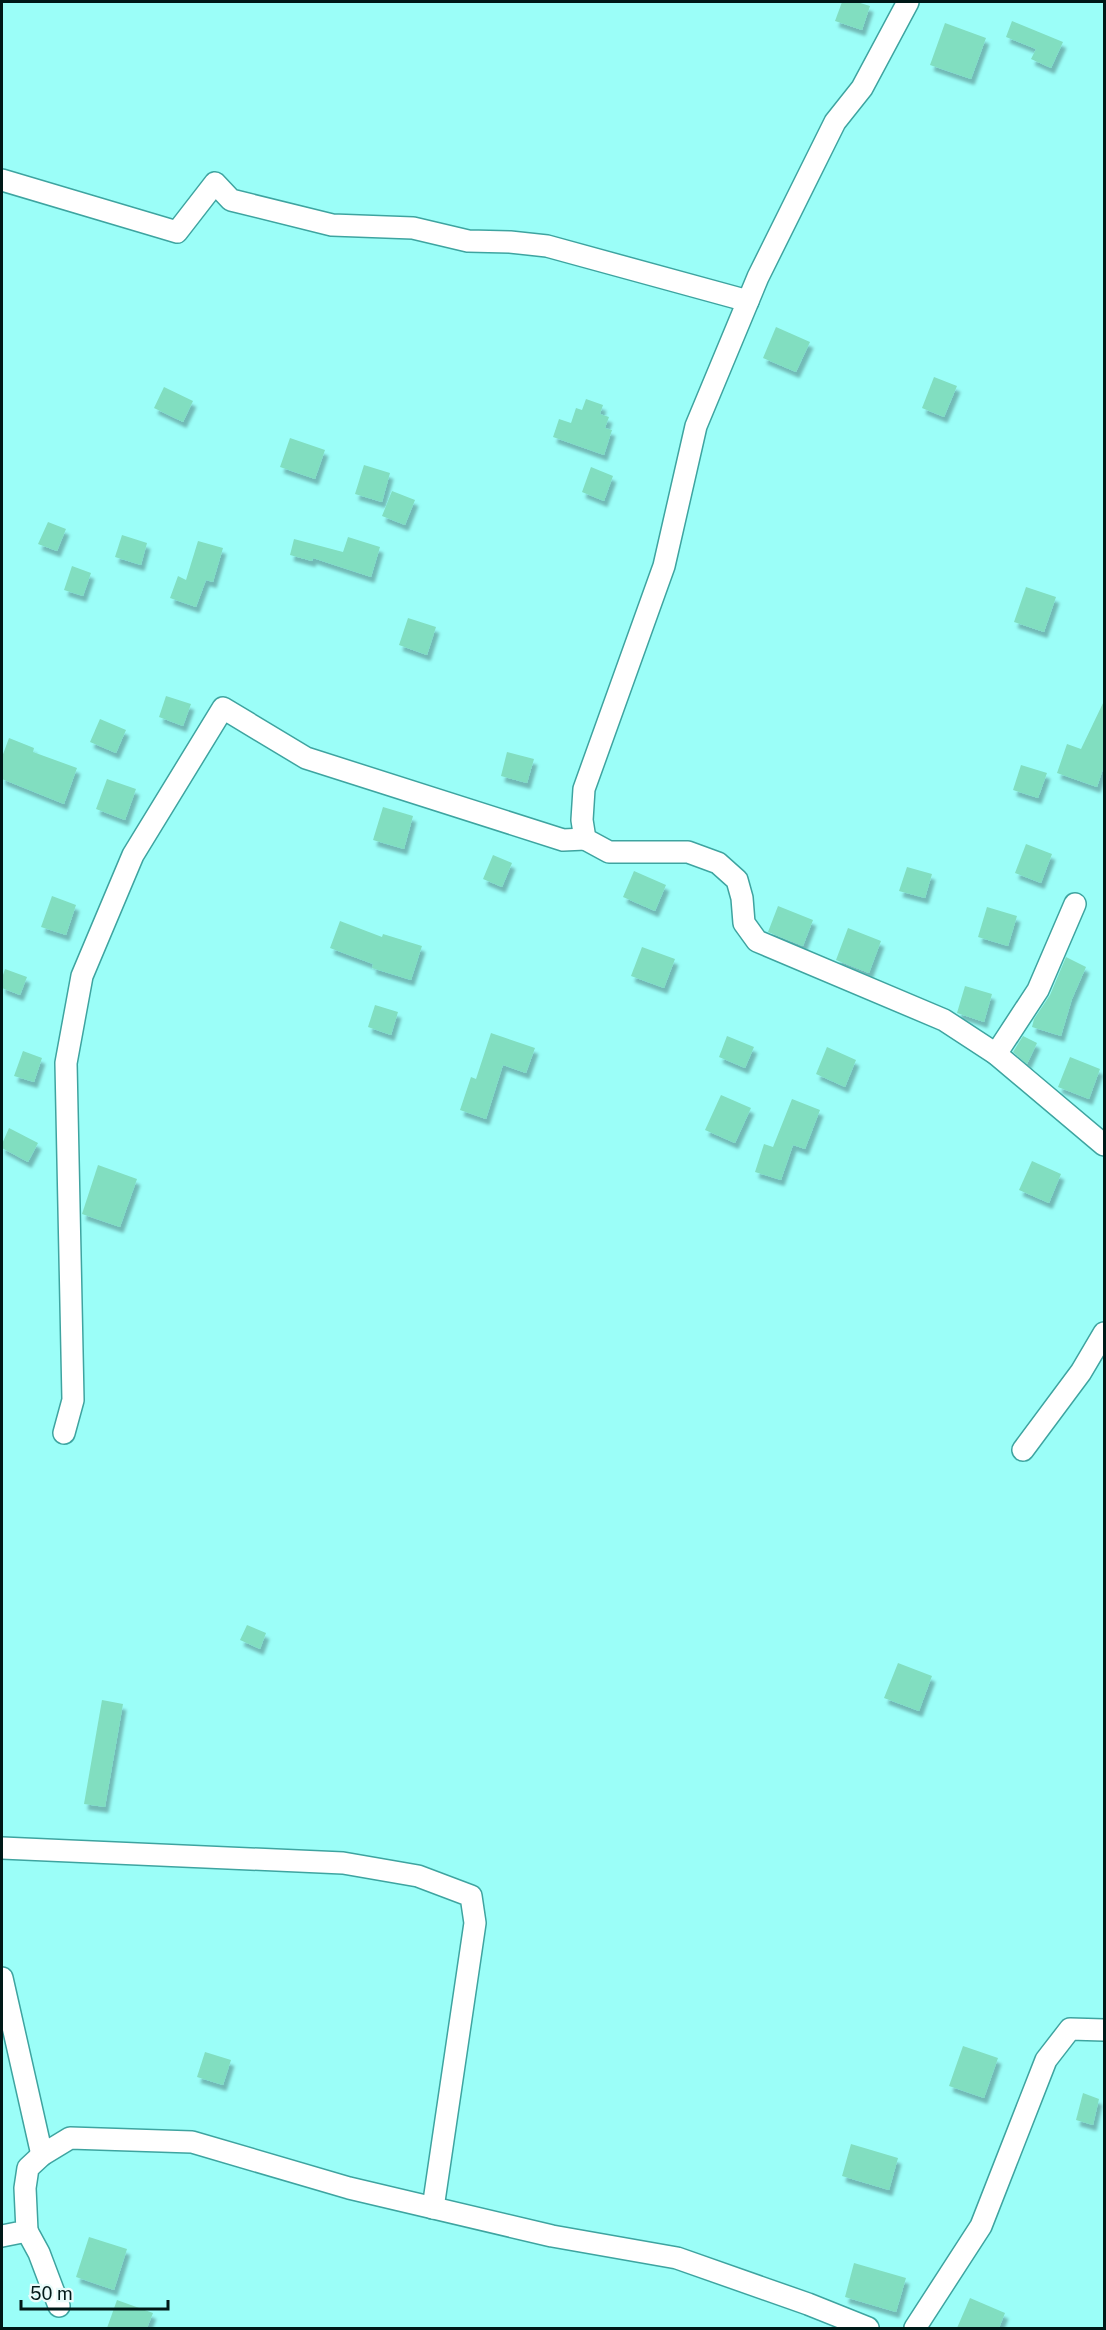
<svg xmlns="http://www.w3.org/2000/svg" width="1106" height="2330" font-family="'Public Sans',sans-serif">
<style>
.building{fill:#81dec0;filter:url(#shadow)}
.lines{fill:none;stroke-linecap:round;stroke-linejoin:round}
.minor-casing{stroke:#3ea4a0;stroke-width:24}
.minor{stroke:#fff;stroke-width:21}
</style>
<defs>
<filter id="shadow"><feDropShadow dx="3.5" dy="6" stdDeviation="1.5" flood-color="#0004"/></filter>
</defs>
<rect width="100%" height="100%" fill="#9bfef8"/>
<!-- building -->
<g class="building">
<polygon points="842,2 857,2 870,6 862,30 835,21"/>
<polygon points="1012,21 1063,42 1051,68 1031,59 1036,49 1006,37"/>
<polygon points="945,23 986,38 971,79 930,65"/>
<polygon points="776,327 810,342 796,372 763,358"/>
<polygon points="934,377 957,386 944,417 922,408"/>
<polygon points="164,387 193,401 183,422 154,408"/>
<polygon points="586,399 603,405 600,414 609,417 605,428 612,430 604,455 553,437 559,419 571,423 576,408 582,410"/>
<polygon points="290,438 325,450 315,479 280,467"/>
<polygon points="364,465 390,473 382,502 355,494"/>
<polygon points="591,467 613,476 604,501 582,492"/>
<polygon points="392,491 415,500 405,525 382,516"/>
<polygon points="48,522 66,529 57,551 38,544"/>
<polygon points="122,535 147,543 141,565 115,557"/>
<polygon points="348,537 380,547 371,577 313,558 312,561 290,555 294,539 343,552"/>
<polygon points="198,541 223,548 213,582 206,580 196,607 170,598 178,576 186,580"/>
<polygon points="72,566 91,573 83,596 64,590"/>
<polygon points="1026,587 1056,597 1044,632 1014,622"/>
<polygon points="408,618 436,627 427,655 399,645"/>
<polygon points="166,696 191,704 183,726 159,717"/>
<polygon points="1104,701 1104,766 1097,787 1057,773 1067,744 1081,749"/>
<polygon points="100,719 126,730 116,753 90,742"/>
<polygon points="9,738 34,748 33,752 77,768 64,804 2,779 2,757"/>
<polygon points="507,752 534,759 527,783 501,776"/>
<polygon points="1021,765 1047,773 1038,798 1013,790"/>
<polygon points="107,779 136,789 125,820 96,809"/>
<polygon points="383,807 413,816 404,849 373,840"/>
<polygon points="1026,844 1052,854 1041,883 1015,873"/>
<polygon points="493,855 512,863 502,887 483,879"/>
<polygon points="907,867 932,874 925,898 899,891"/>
<polygon points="634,871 666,885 655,911 623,897"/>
<polygon points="52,896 76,905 66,935 41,927"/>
<polygon points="778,906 813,920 803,946 768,932"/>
<polygon points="987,907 1017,916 1008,946 978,937"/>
<polygon points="340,921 382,937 383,934 422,946 411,980 372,968 373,964 330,948"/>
<polygon points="848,928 881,941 869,973 836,960"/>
<polygon points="642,947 675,959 664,988 631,976"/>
<polygon points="1066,957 1086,967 1072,999 1061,1036 1032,1027 1034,1019 1050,995"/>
<polygon points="5,969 27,977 20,995 2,988 2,978"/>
<polygon points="965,986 992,994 984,1022 957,1013"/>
<polygon points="375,1005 398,1012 391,1035 368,1027"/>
<polygon points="491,1033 535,1048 526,1073 503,1065 486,1119 460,1110 471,1077 476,1079"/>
<polygon points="727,1036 754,1047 745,1068 719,1057"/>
<polygon points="1023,1036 1037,1043 1027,1064 1013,1052"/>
<polygon points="827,1047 856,1060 845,1087 816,1074"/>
<polygon points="23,1051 42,1058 34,1082 14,1076"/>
<polygon points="1070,1057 1100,1069 1089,1099 1058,1087"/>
<polygon points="721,1095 751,1108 735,1143 705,1130"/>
<polygon points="792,1099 820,1110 805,1149 793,1145 781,1180 755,1172 764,1144 773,1147"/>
<polygon points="9,1128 38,1143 28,1162 2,1148 2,1144"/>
<polygon points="1032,1161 1061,1174 1049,1203 1019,1190"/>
<polygon points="98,1165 137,1179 120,1227 82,1214"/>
<polygon points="247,1625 266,1633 260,1649 240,1640"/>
<polygon points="898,1663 932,1676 919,1711 884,1698"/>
<polygon points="102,1700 123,1704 105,1807 84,1804"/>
<polygon points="963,2046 998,2058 984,2098 949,2086"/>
<polygon points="205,2052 231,2060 223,2085 197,2077"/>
<polygon points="1083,2093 1099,2099 1093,2125 1076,2120"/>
<polygon points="851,2144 898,2158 889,2190 842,2176"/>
<polygon points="89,2237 127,2249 114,2290 76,2277"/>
<polygon points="854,2263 906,2278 896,2312 845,2297"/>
<polygon points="970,2298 1005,2313 999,2328 957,2328"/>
<polygon points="117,2300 153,2313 147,2328 107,2328"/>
</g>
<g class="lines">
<defs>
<g id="minor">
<polyline points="908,2 862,88 835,122 758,277 696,426 664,566 584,789 582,820 585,839 609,852 688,852 718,863 737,880 742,898 744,923 757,941 944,1020 996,1054 1104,1145"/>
<polyline points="2,180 177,232 215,183 231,200 332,225 413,228 468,241 510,242 547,246 748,301"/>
<polyline points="996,1054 1038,990 1075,904"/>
<polyline points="64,1433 73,1400 66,1063 82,976 133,855 223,708 306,758 563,840 585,839"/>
<polyline points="1023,1450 1081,1372 1104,1333"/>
<polyline points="2,1848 343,1863 418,1876 471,1896 475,1923 433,2208"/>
<polyline points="2,1978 42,2155"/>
<polyline points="27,2231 39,2253 59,2306"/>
<polyline points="2,2236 27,2231 25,2188 28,2168 42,2155 70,2138 192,2142 349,2188 552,2236 677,2258 808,2304 868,2328"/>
<polyline points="915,2328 981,2226 1046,2060 1070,2029 1104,2030"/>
</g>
</defs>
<!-- minor casing -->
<use href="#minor" class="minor-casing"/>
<!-- minor -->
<use href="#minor" class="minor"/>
</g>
<!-- border -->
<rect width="1106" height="2330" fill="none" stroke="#001817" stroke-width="6"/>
<!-- scale -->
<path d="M21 2300v9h147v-9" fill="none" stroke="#001817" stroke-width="3"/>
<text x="30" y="2300" font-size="18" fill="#001817" stroke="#e9fbfa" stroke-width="4.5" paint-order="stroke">50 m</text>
</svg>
